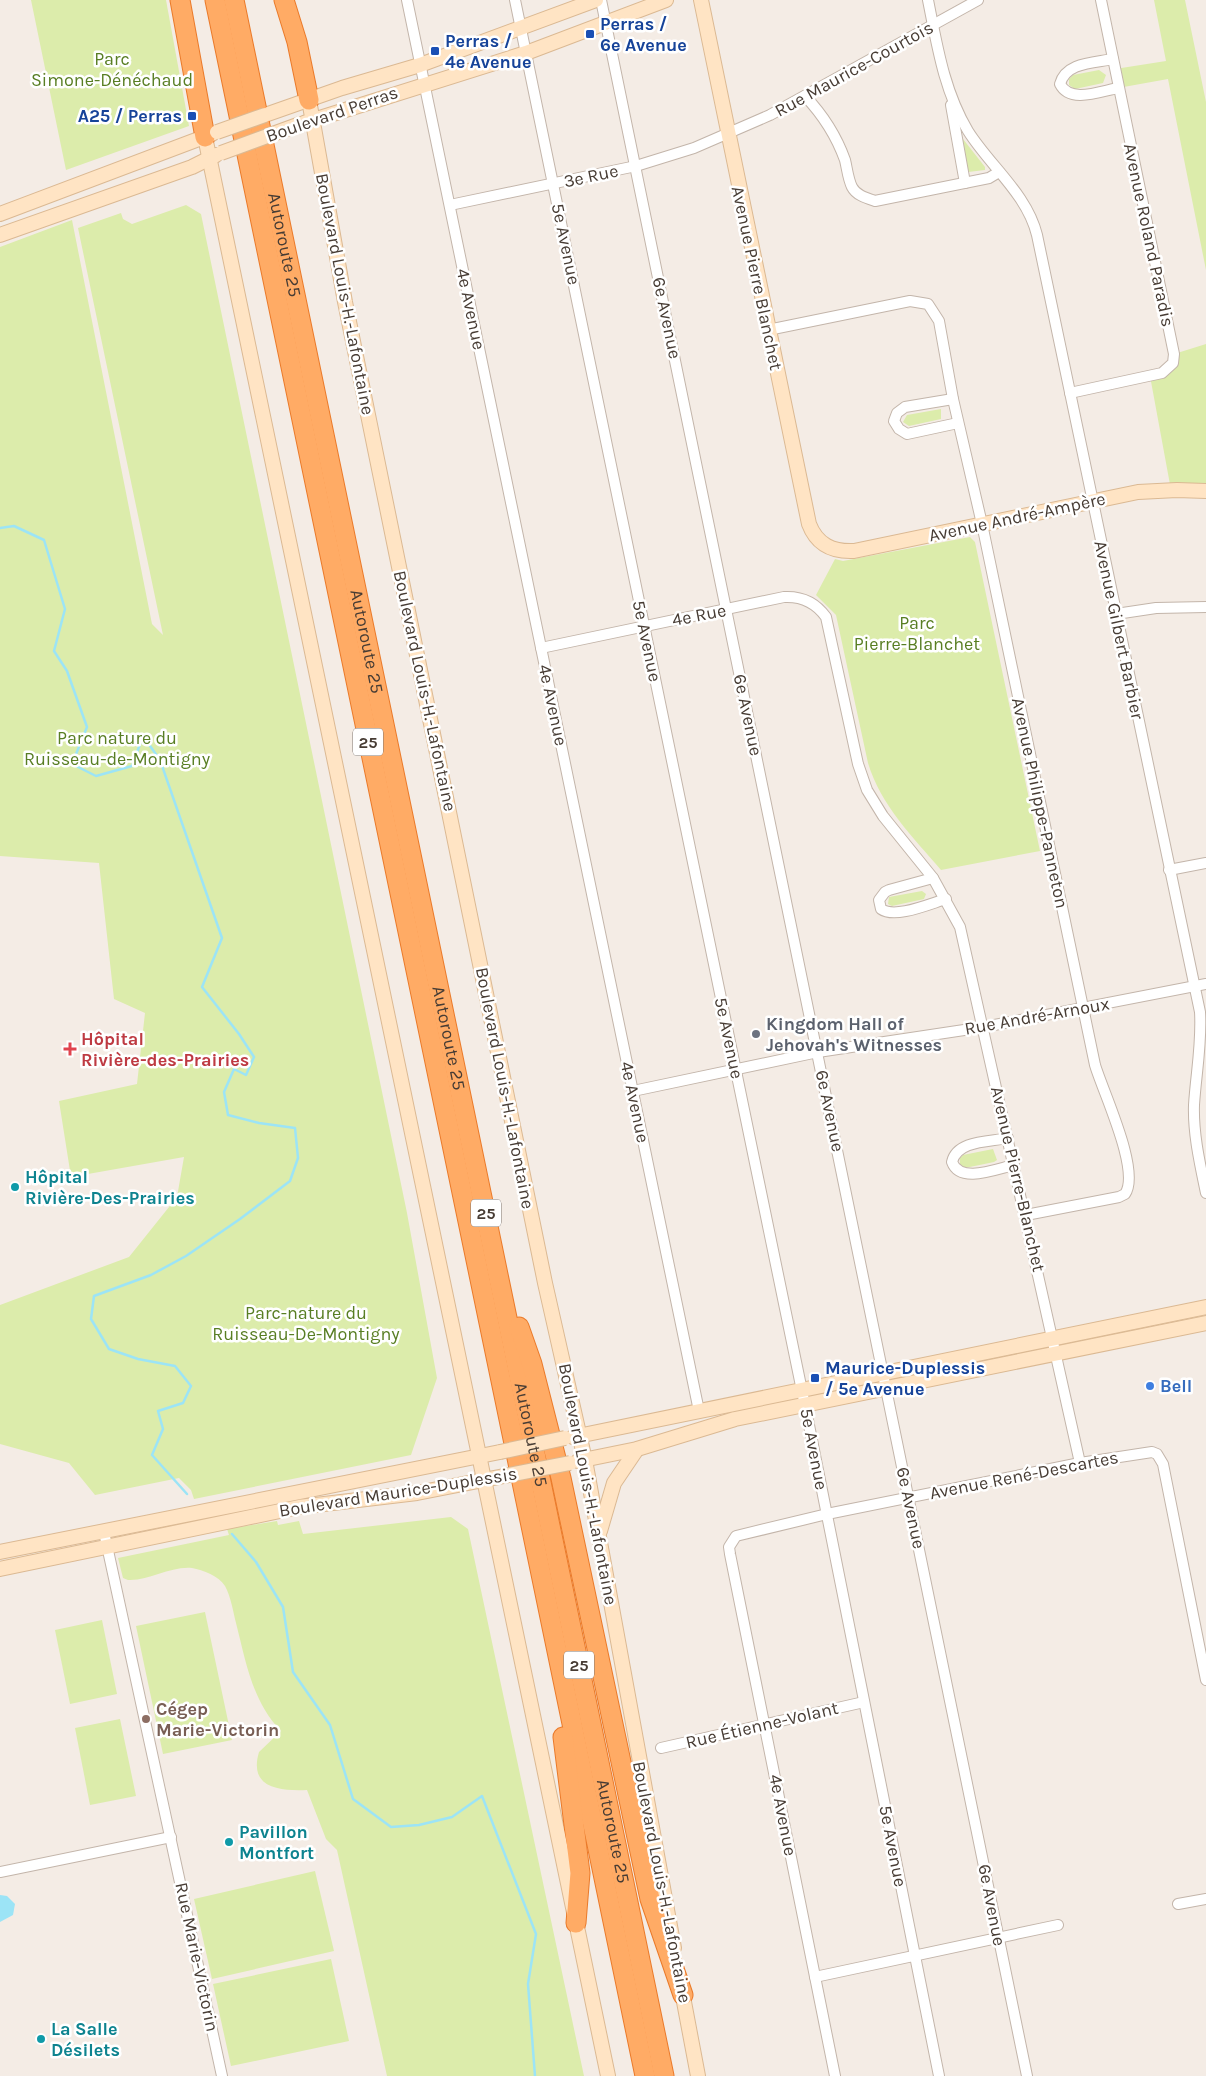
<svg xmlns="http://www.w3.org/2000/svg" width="1206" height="2076" font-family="Karla,sans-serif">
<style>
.green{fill:#dcecab}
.water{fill:#9ce4f6}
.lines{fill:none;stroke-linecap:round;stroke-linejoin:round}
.stream{stroke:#9ce4f6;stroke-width:2.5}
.street-casing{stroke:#c3b5aa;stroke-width:12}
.secondary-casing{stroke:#dbb993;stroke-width:16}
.highway-casing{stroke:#ea7a2a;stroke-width:21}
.street{stroke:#fff;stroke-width:10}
.secondary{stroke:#ffe4c4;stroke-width:14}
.highway{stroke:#ffab65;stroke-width:19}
.secondary-bridge-casing{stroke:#dbb993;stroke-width:16;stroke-linecap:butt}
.secondary-bridge{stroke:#ffe4c4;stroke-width:14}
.transit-dot{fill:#1a4fb4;stroke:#fff;stroke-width:2}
.worship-dot{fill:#6b7280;stroke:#fff;stroke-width:2}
.health-dot{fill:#e0444e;stroke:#fff;stroke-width:2}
.culture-dot{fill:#0f9aa8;stroke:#fff;stroke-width:2}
.shop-dot{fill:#3f7fe0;stroke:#fff;stroke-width:2}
.education-dot{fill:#8d6e63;stroke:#fff;stroke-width:2}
.labels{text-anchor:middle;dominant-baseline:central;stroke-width:5;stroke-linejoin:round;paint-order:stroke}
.shield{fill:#fff;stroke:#7e7671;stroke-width:1}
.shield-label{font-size:16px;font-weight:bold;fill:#473c34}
.transit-label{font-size:18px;font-weight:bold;fill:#164399;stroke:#fff;text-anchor:start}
.park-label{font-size:18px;fill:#587e23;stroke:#fff}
.street-label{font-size:18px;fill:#473c34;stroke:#fff}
.worship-label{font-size:18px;font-weight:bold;fill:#5b616d;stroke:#fff;text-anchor:start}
.health-label{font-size:18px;font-weight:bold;fill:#be3a42;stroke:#fff;text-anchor:start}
.culture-label{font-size:18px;font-weight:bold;fill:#0d838f;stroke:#fff;text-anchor:start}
.shop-label{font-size:18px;font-weight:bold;fill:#366cbe;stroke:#fff;text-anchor:start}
.education-label{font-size:18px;font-weight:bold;fill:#785e54;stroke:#fff;text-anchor:start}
</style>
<rect width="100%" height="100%" fill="#f4ece5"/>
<!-- green -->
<g class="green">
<polygon points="31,0 166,0 189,126 66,170"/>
<polygon points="1154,0 1185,0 1206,102 1206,270 1168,79 1118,88 1115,69 1166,61"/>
<polygon points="1099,70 1106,75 1103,83 1075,89 1069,85 1069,79 1073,75"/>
<polygon points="963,139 985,167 985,170 968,172 961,140"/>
<polygon points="186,205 201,214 407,1213 437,1378 411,1455 194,1499 191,1490 179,1478 95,1495 69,1463 0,1444 0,1305 129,1257 177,1197 184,1157 71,1177 59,1101 137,1084 145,1013 114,999 99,863 0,856 0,247 72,220 152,624 163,635 78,228 121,213 123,219 132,224"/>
<polygon points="1206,344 1206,491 1171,490 1150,376 1162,373 1174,354"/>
<polygon points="941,409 941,419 909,426 903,422 907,415"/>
<path d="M970 537 975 542 1040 851 941 870C913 837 881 806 868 763L836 615 816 595 835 559 843 561Z"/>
<polygon points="922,891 926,894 924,899 892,906 888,904 889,897"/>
<polygon points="993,1149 997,1160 994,1162 965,1168 960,1164 960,1158 963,1155"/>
<path d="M451 1517 468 1529 584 2076H387L337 1850 326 1839 307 1790C281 1791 248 1789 259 1752L281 1731C252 1701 246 1662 236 1623 233 1611 231 1597 225 1586 219 1576 203 1570 192 1568 170 1566 150 1581 128 1580L123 1578 118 1558 229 1535 227 1529 277 1521 278 1525 299 1521 303 1534Z"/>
<polygon points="205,1612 232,1740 163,1754 136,1626"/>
<polygon points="102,1620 117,1694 70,1704 55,1630"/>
<polygon points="120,1719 136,1796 90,1805 75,1728"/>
<polygon points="315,1871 334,1951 212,1979 194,1899"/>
<polygon points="331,1959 349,2041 231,2066 213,1984"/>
</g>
<!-- water -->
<polygon class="water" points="0,1895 7,1896 15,1904 13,1915 0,1922"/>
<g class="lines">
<!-- stream -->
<g class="stream">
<polyline points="0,528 14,526 44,540 65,609 54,651 67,671 87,727 72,764 96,776 132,766 143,736 160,760 222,938 202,987 239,1034 254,1057 246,1075 234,1069 224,1092 228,1115 259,1123 295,1128 298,1158 290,1181 240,1219 186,1256 151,1275 94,1296 91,1319 109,1349 138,1359 175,1366 191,1386 183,1403 158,1411 163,1429 152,1455 187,1494"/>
<polyline points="232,1534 256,1562 283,1607 293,1672 330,1725 353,1799 391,1827 419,1825 452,1817 482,1796 536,1934 528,1984 535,2076"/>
</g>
<defs>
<g id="street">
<polyline points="407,0 699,1411"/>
<polyline points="515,0 807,1415 939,2076"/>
<polyline points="601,0 1027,2076"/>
<path d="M928 0C937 45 944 91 968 131 990 166 1027 194 1037 235L1200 1012C1202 1044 1196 1073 1194 1105 1193 1134 1200 1164 1206 1193"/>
<path d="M1113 59C1094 63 1066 62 1060 84 1070 104 1101 91 1118 88"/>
<path d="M805 96C823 115 836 135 845 160 847 168 848 179 852 187 856 195 866 198 875 201L989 178 999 172"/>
<polyline points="951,105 965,183"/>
<polyline points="450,205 636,166 694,148 770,115 978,0"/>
<path d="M768 330 910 301 928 304 939 321 953 399 982 524 1095 1065C1103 1092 1141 1171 1125 1194L1119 1197 1026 1215"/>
<polyline points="1070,393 1162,373 1173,363 1174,354 1101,0"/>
<polyline points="953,399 905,407 897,413 894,421 899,429 907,434 958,423"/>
<polyline points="1116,614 1156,608 1206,607"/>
<path d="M541 648 784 597C802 596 816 603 826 617L858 764 867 790 883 816 933 878 960 927 1080 1463"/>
<polyline points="1169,870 1206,863"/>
<path d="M933 878 889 890 885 892 879 900 881 909C895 919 929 904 946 899"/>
<polyline points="633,1091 818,1052 984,1027 1206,984"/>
<path d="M1008 1138C990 1142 957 1140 952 1162 960 1184 996 1169 1014 1165"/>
<polyline points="104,1532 222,2076"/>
<polyline points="661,1748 864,1702"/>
<polyline points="0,1872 171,1837"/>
<polyline points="1178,1904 1206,1899"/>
<polyline points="815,1977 1058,1925"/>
<polyline points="835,2076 730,1554 729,1547 736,1536 827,1514 1080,1463 1152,1452 1157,1454 1163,1464 1206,1680"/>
</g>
<g id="secondary">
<path d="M701 0 809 524C817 545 833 552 854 551L1138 492 1177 490 1206 491"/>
<polyline points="309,100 345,302 545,1283 585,1460 674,1948"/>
<polyline points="265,115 342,88 420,65 596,0"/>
<polyline points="304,123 526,53 666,0"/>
<polyline points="205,137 608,2076"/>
<polyline points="0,214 212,134"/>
<polyline points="0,235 192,167 216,155"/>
<polyline points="573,1437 1206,1307"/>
<polyline points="578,1461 637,1449 735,1419 1206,1323"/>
<polyline points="600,1531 614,1483 637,1449"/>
<polyline points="0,1552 500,1452"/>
<polyline points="0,1569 299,1507 417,1493 504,1476"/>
<polyline points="681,1986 698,2076"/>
</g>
<g id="highway">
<polyline points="180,0 205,137"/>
<polyline points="215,0 645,2076"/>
<path id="s1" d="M234 0 664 2076"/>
<polyline points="284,0 297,42 309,100"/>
<polyline points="519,1327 532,1364 561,1478 650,1899 683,1995"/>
<polyline points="563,1737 580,1873 576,1923"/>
</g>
</defs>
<!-- street casing -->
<use href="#street" class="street-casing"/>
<!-- secondary casing -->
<use href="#secondary" class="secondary-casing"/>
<!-- highway casing -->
<use href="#highway" class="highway-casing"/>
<!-- street -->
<use href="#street" class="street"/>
<!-- secondary -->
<use href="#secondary" class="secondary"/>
<!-- highway -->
<use href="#highway" class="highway"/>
<defs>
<g id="secondary-bridge">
<polyline points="217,132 265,115"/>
<polyline points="221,153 300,124"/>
<polyline points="500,1452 565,1438"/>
<polyline points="504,1476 570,1463"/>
</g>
</defs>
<!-- secondary-bridge casing -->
<use href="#secondary-bridge" class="secondary-bridge-casing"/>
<!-- secondary-bridge -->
<use href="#secondary-bridge" class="secondary-bridge"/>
</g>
<!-- markers -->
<g class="transit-dot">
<rect x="585" y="29" width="10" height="10" rx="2.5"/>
<rect x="430" y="46" width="10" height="10" rx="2.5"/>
<rect x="187" y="111" width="10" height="10" rx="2.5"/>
<rect x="810" y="1373" width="10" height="10" rx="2.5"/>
</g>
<circle class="worship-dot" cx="756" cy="1034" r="5"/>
<path class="health-dot" d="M67.5 1041.5h5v5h5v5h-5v5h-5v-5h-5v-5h5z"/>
<g class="culture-dot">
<circle cx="15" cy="1187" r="5"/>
<circle cx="229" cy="1842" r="5"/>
<circle cx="41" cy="2039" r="5"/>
</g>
<circle class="shop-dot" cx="1150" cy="1386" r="5"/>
<circle class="education-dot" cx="146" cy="1719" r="5"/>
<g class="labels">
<!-- shield labels -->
<g class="shield">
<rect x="353" y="728.5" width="30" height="27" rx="4"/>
<rect x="471" y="1199.5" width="30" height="27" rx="4"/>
<rect x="564" y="1651.5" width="30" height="27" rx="4"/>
</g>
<g class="shield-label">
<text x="368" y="742">25</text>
<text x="486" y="1213">25</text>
<text x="579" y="1665">25</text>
</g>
<!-- transit labels -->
<g class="transit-label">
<text x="600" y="24">Perras /<tspan x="600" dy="21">6e Avenue</tspan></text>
<text x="445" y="41">Perras /<tspan x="445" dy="21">4e Avenue</tspan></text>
<text x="182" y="116" text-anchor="end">A25 / Perras</text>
<text x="825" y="1368">Maurice-Duplessis<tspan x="825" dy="21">/ 5e Avenue</tspan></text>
</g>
<!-- park labels -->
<g class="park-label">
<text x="112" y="59">Parc<tspan x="112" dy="21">Simone-Dénéchaud</tspan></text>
<text x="917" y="623">Parc<tspan x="917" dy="21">Pierre-Blanchet</tspan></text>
<text x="117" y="738">Parc nature du<tspan x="117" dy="21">Ruisseau-de-Montigny</tspan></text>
<text x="306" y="1313">Parc-nature du<tspan x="306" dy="21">Ruisseau-De-Montigny</tspan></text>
</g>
<!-- street labels -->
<g class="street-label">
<text transform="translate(854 69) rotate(-29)">Rue Maurice-Courtois</text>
<text transform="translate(332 114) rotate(-19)">Boulevard Perras</text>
<text transform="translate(591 176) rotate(-12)">3e Rue</text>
<text transform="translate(1149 235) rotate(78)">Avenue Roland Paradis</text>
<text transform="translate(566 244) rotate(78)">5e Avenue</text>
<text stroke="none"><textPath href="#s1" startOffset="250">Autoroute 25</textPath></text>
<text transform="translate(757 278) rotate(78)">Avenue Pierre Blanchet</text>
<text transform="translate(345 294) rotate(79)">Boulevard Louis-H.-Lafontaine</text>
<text transform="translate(471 309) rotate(78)">4e Avenue</text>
<text transform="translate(667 318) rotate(78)">6e Avenue</text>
<text transform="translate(1017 517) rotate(-12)">Avenue André-Ampère</text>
<text transform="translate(699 615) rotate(-11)">4e Rue</text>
<text transform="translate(1119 630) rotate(78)">Avenue Gilbert Barbier</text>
<text stroke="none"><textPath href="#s1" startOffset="655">Autoroute 25</textPath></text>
<text transform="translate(647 641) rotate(78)">5e Avenue</text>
<text transform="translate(425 691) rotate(78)">Boulevard Louis-H.-Lafontaine</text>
<text transform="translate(553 705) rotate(78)">4e Avenue</text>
<text transform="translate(748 715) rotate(78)">6e Avenue</text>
<text transform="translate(1040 803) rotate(78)">Avenue Philippe-Panneton</text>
<text transform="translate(1037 1016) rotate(-10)">Rue André-Arnoux</text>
<text stroke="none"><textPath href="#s1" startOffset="1060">Autoroute 25</textPath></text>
<text transform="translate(729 1038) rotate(78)">5e Avenue</text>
<text transform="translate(505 1088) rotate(79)">Boulevard Louis-H.-Lafontaine</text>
<text transform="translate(635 1102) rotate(78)">4e Avenue</text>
<text transform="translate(830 1111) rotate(78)">6e Avenue</text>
<text transform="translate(1018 1179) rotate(77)">Avenue Pierre-Blanchet</text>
<text stroke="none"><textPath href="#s1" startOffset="1465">Autoroute 25</textPath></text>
<text transform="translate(814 1449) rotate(79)">5e Avenue</text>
<text transform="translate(1024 1475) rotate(-11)">Avenue René-Descartes</text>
<text transform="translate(588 1484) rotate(79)">Boulevard Louis-H.-Lafontaine</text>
<text transform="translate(398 1492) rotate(-9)">Boulevard Maurice-Duplessis</text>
<text transform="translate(911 1508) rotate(78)">6e Avenue</text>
<text transform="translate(762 1725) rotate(-13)">Rue Étienne-Volant</text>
<text transform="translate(783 1815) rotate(79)">4e Avenue</text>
<text stroke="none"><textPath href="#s1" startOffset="1870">Autoroute 25</textPath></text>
<text transform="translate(893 1846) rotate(79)">5e Avenue</text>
<text transform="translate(662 1882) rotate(79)">Boulevard Louis-H.-Lafontaine</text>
<text transform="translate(992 1905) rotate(79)">6e Avenue</text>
<text transform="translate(197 1957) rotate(78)">Rue Marie-Victorin</text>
</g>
<!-- worship labels -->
<g class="worship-label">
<text x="766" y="1024">Kingdom Hall of<tspan x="766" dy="21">Jehovah's Witnesses</tspan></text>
</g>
<!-- health labels -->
<g class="health-label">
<text x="81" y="1039">Hôpital<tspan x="81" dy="21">Rivière-des-Prairies</tspan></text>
</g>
<!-- culture labels -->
<g class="culture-label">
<text x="25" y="1177">Hôpital<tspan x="25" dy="21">Rivière-Des-Prairies</tspan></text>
<text x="239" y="1832">Pavillon<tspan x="239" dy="21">Montfort</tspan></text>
<text x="51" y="2029">La Salle<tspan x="51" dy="21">Désilets</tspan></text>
</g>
<!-- shop labels -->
<g class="shop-label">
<text x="1160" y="1386">Bell</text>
</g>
<!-- education labels -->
<g class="education-label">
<text x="156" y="1709">Cégep<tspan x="156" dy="21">Marie-Victorin</tspan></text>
</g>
</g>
</svg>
